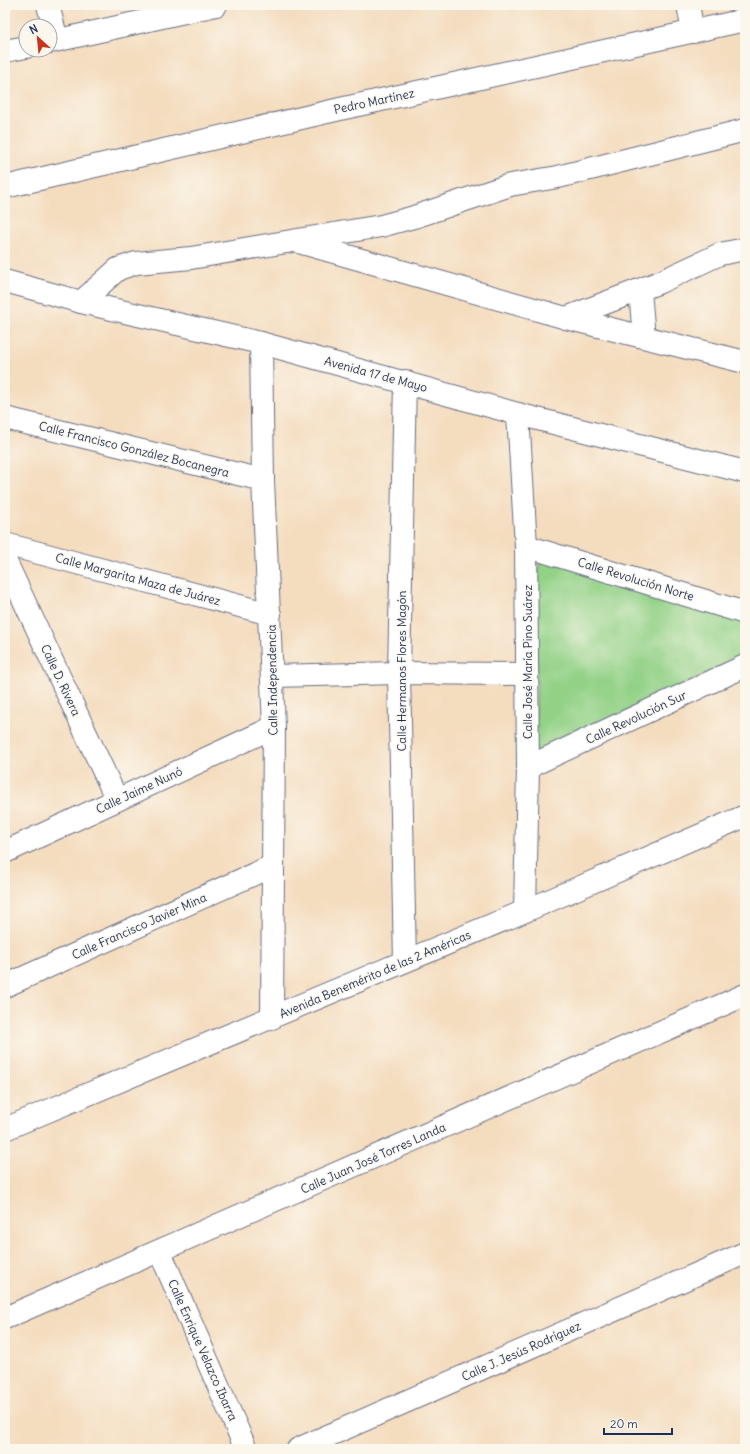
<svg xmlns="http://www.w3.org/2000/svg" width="750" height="1454" font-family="Delius,sans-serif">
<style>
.green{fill:#92d186;stroke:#568072}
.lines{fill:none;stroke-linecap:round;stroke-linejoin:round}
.minor-casing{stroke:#676c80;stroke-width:24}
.minor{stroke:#fff;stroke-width:22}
.labels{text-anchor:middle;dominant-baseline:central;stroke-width:3;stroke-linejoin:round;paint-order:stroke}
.street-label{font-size:12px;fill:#1b2f5e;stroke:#fbf7ec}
</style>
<rect width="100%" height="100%" fill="#fbf7ec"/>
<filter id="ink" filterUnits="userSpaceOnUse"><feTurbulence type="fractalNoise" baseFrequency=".025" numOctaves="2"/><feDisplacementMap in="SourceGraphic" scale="8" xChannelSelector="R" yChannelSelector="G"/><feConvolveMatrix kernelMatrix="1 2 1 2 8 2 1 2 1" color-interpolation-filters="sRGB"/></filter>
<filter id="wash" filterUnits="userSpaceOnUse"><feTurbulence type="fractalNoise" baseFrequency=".012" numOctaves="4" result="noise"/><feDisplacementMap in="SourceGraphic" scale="16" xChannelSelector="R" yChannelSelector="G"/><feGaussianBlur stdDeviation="0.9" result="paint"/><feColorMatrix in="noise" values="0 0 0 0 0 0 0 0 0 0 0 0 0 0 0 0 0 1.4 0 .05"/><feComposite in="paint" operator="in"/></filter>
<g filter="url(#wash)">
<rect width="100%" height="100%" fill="#f4dcbe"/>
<!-- green -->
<polygon class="green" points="539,558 745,619 745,655 535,756"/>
</g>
<g filter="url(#ink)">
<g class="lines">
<defs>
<g id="minor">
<polyline points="48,5 57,40"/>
<polyline points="688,5 693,32"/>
<polyline points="50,42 216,5"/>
<polyline points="5,51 26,47"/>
<polyline points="5,187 340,109 745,20"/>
<polyline points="302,243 566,318 745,362"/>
<polyline points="5,281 81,302 261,343 518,414 745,472"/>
<polyline points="640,291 644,337"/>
<polyline points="81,302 118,269 136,263 191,258 381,226 414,217 510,185 558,177 745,130"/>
<polyline points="566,318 660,282 720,254 745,249"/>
<polyline points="261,343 263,480 274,727 272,1018"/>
<polyline points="405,381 399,673 405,961"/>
<polyline points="518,414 526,546 528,767 525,911"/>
<polyline points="5,418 263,480"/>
<polyline points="5,544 270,614"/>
<polyline points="526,546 745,613"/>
<polyline points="5,560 117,800"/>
<polyline points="272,676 399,673 526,674"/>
<polyline points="528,767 745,666"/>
<polyline points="5,852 274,727"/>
<polyline points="5,986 272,866"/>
<polyline points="5,1129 525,911 745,816"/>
<polyline points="160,1252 246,1449"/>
<polyline points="5,1318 745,995"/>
<polyline points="298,1449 745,1253"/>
</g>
</defs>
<!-- minor casing -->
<use href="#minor" class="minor-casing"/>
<!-- minor -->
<use href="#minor" class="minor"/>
</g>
</g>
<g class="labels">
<!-- street labels -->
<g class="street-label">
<text transform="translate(374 101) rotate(-12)">Pedro Martínez</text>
<text transform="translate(376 374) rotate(15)">Avenida 17 de Mayo</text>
<text transform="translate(134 449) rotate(14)">Calle Francisco González Bocanegra</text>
<text transform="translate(138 579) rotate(15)">Calle Margarita Maza de Juárez</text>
<text transform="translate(636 579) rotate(17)">Calle Revolución Norte</text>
<text transform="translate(527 662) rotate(-90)">Calle José María Pino Suárez</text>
<text transform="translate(401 671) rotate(-90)">Calle Hermanos Flores Magón</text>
<text transform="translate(61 680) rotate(65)">Calle D. Rivera</text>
<text transform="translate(272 680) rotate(-91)">Calle Independencia</text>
<text transform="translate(636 717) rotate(-25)">Calle Revolución Sur</text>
<text transform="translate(139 790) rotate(-25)">Calle Jaime Nunó</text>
<text transform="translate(139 926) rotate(-24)">Calle Francisco Javier Mina</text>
<text transform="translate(375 974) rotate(-23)">Avenida Benemérito de las 2 Américas</text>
<text transform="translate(373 1158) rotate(-24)">Calle Juan José Torres Landa</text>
<text transform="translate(203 1350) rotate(66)">Calle Enrique Velazco Ibarra</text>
<text transform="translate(521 1351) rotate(-24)">Calle J. Jesús Rodríguez</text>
</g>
</g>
<!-- margin -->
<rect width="750" height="1454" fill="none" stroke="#fbf7ec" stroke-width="20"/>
<!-- north arrow -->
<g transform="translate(38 38) rotate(333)"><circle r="19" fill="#fbf7ec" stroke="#a1a7b3"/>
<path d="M0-3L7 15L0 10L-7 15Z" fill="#c8321e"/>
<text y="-6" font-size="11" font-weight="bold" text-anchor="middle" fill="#1b2f5e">N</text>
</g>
<!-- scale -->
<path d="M604 1428v6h68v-6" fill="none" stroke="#1b2f5e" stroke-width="2"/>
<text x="610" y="1428" font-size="12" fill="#1b2f5e" stroke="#fbf7ec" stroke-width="3" paint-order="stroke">20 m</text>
</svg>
